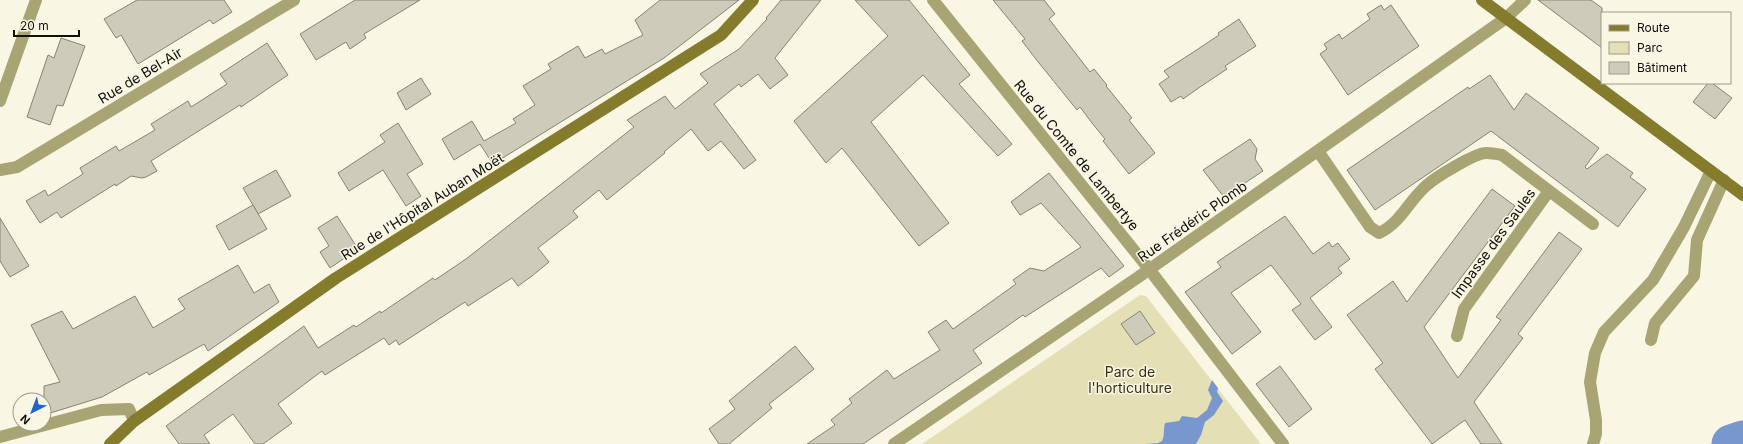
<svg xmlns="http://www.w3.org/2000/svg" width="1743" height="444" font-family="Inter,sans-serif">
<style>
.green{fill:#e4dfb4}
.water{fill:#7898cd}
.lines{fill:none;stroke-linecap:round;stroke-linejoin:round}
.river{stroke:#7898cd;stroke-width:39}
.building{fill:#cdcbba;stroke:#858373}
.lane{stroke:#a9a473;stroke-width:12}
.street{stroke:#a9a473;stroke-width:12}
.secondary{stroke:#857b2d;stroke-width:12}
.labels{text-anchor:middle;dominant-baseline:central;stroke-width:3;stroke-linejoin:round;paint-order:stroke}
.street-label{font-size:14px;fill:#10100a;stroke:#f9f7e4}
.park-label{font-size:14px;fill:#353113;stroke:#f9f7e4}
</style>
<rect width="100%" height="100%" fill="#f9f7e4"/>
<!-- green -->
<polygon class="green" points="1140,295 1146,296 1261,444 922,444"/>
<!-- water -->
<path class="water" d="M1212 380 1218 388 1217 392 1223 401 1214 415 1205 422 1201 435 1196 444H1145L1158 443 1162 441C1165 435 1163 430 1165 423L1179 421 1182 416 1197 418 1207 410 1212 398 1208 390Z"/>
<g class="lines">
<!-- river -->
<polyline class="river" points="1731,444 1743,440"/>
</g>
<!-- building -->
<g class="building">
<polygon points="137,0 224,0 232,12 213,24 210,20 138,64 121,35 116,38 104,19"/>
<polygon points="355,0 420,0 364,34 366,38 350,49 346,42 316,60 300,34"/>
<polygon points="660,0 739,0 664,58 493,164 480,144 454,160 442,139 472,121 484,141 516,123 513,119 535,105 523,86 551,69 548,64 578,46 585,58 602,49 605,54 643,35 635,20"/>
<polygon points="781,0 821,0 775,58 788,75 770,89 758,74 741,87 739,84 714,104 756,160 744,169 721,141 708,151 691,129 664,152 665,153 607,200 599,190 573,211 578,217 538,248 549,262 532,276 518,286 512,278 468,306 465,302 399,345 396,340 389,345 384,338 325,375 322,371 278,404 292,423 263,444 255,444 233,414 204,435 210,444 179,444 166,426 304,326 318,348 354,325 356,327 380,311 381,313 433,278 435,280 466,259 634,127 627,120 665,96 675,109 708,83 700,74 739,49 767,19 766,18"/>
<polygon points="855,0 909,0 970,75 959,84 1012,144 998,156 923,75 871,122 949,223 919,246 842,148 826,163 794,121 888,36"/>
<polygon points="993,0 1044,0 1055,14 1049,19 1090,72 1094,69 1107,85 1106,86 1132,118 1129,120 1155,153 1129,174 1103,141 1105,139 1092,123 1080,107 1077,110 1035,58 1022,41 1025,39"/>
<polygon points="1538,0 1591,0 1602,8 1602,48"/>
<polygon points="1381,5 1384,10 1391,5 1419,46 1348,95 1320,54 1327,49 1324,44 1339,34 1342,39 1370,19 1367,14"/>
<polygon points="1239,19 1256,46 1225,66 1227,69 1200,87 1183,99 1181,96 1171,102 1159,84 1169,77 1164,71 1192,53 1219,35 1218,33"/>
<polygon points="61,38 85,46 63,106 57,105 50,125 27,117 48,55 54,58"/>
<polygon points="267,43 288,75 241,107 240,105 151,161 157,171 146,177 142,178 131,176 116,186 115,184 61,218 57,212 40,223 26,201 45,190 48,196 83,174 80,168 116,146 119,151 155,130 151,124 188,101 191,107 227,84 220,74"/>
<polygon points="1490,75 1514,110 1526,93 1599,148 1585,167 1587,169 1607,154 1633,173 1630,177 1646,189 1618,227 1491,131 1375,210 1347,170 1468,87 1469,89"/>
<polygon points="421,78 431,94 406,110 397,93"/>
<polygon points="1708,83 1712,83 1732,98 1715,119 1693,102"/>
<polygon points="398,123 423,164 407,174 421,196 406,206 383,170 349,191 338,173 385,142 380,135"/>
<polygon points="1250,139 1257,149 1255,159 1263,171 1224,197 1203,170"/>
<polygon points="276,170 291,196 258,214 243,188"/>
<polygon points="1049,173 1124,266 1109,277 1101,268 1025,317 1023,315 973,350 982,363 863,444 807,444 835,425 831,420 852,403 849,399 887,370 894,379 940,350 928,332 946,320 953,329 1016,284 1013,280 1030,268 1044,271 1081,247 1041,203 1020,215 1011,202"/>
<polygon points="1492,189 1515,206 1424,327 1458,378 1501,320 1496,317 1559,232 1582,249 1518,334 1523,338 1474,402 1502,444 1481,444 1465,420 1432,444 1375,369 1383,363 1347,315 1393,281 1407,302"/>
<polygon points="253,205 267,229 229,250 216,226"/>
<polygon points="337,216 358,249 330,268 320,252 329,246 318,228"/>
<polygon points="1285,216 1313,254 1329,242 1332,247 1338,243 1350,259 1338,268 1342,273 1310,298 1332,327 1315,340 1292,310 1301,304 1271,265 1231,293 1261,332 1232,354 1185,292 1221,267 1217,262"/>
<polygon points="0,218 29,266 10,277 0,261"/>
<polygon points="238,265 254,293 269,284 279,302 208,351 204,344 149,375 147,372 102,397 44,415 44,386 60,382 31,325 62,311 73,329 135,296 153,328 185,309 178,299"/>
<polygon points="1140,311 1155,333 1136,345 1121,324"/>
<polygon points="795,346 814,369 769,404 772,408 729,444 719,444 709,429 735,409 729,401"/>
<polygon points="1280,366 1312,409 1289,427 1256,384"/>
</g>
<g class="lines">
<!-- lane -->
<g class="lane">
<path d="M1318 151 1370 227 1379 233C1401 223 1409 200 1427 185 1436 177 1475 153 1486 153 1491 153 1497 154 1502 155L1593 224"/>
<polyline points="1457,336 1464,309 1549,191"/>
<polyline points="1651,340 1655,323 1694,276 1697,240 1724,180"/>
<polyline points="1593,444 1596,434 1596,420 1590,382 1595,353 1604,332 1653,280 1684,227 1711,171"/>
</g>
<!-- street -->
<g class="street">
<polyline points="933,0 1149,269 1283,444"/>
<polyline points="0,101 36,0"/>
<polyline points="0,170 17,167 294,0"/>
<polyline points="0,437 101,410 129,409 134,421"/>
<polyline points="894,444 1137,278 1506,18 1525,0"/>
</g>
<!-- secondary -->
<g class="secondary">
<polyline points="1482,0 1743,195"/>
<polyline points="110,444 134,421 336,278 721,35 753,0"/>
</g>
</g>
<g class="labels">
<!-- street labels -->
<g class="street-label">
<text transform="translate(140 75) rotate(-31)">Rue de Bel-Air</text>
<text transform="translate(1077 155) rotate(51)">Rue du Comte de Lambertye</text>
<text transform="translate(422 206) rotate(-32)">Rue de l'Hôpital Auban Moët</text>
<text transform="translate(1192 221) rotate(-35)">Rue Frédéric Plomb</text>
<text transform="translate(1493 243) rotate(-54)">Impasse des Saules</text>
</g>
<!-- park labels -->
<g class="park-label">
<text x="1130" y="371">Parc de<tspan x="1130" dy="16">l'horticulture</tspan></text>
</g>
</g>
<!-- legend -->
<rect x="1601" y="12" width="130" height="72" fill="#f9f7e4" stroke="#9c9b8d"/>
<rect x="1609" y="25" width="20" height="6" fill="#857b2d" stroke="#9c9b8d"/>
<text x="1637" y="32" font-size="12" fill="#10100a">Route</text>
<rect x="1609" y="42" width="20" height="12" fill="#e4dfb4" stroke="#9c9b8d"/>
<text x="1637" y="52" font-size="12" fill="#10100a">Parc</text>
<rect x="1609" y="62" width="20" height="12" fill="#cdcbba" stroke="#9c9b8d"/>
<text x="1637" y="72" font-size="12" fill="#10100a">Bâtiment</text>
<!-- north arrow -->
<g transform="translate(32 412) rotate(222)"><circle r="19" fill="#f9f7e4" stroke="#9c9b8d"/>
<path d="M0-3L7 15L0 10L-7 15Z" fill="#1f63cf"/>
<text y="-6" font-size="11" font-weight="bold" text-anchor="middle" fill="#10100a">N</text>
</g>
<!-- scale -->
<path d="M14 30v6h65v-6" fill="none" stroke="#10100a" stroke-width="2"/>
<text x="20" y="30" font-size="12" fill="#10100a" stroke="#f9f7e4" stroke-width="3" paint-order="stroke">20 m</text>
</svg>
